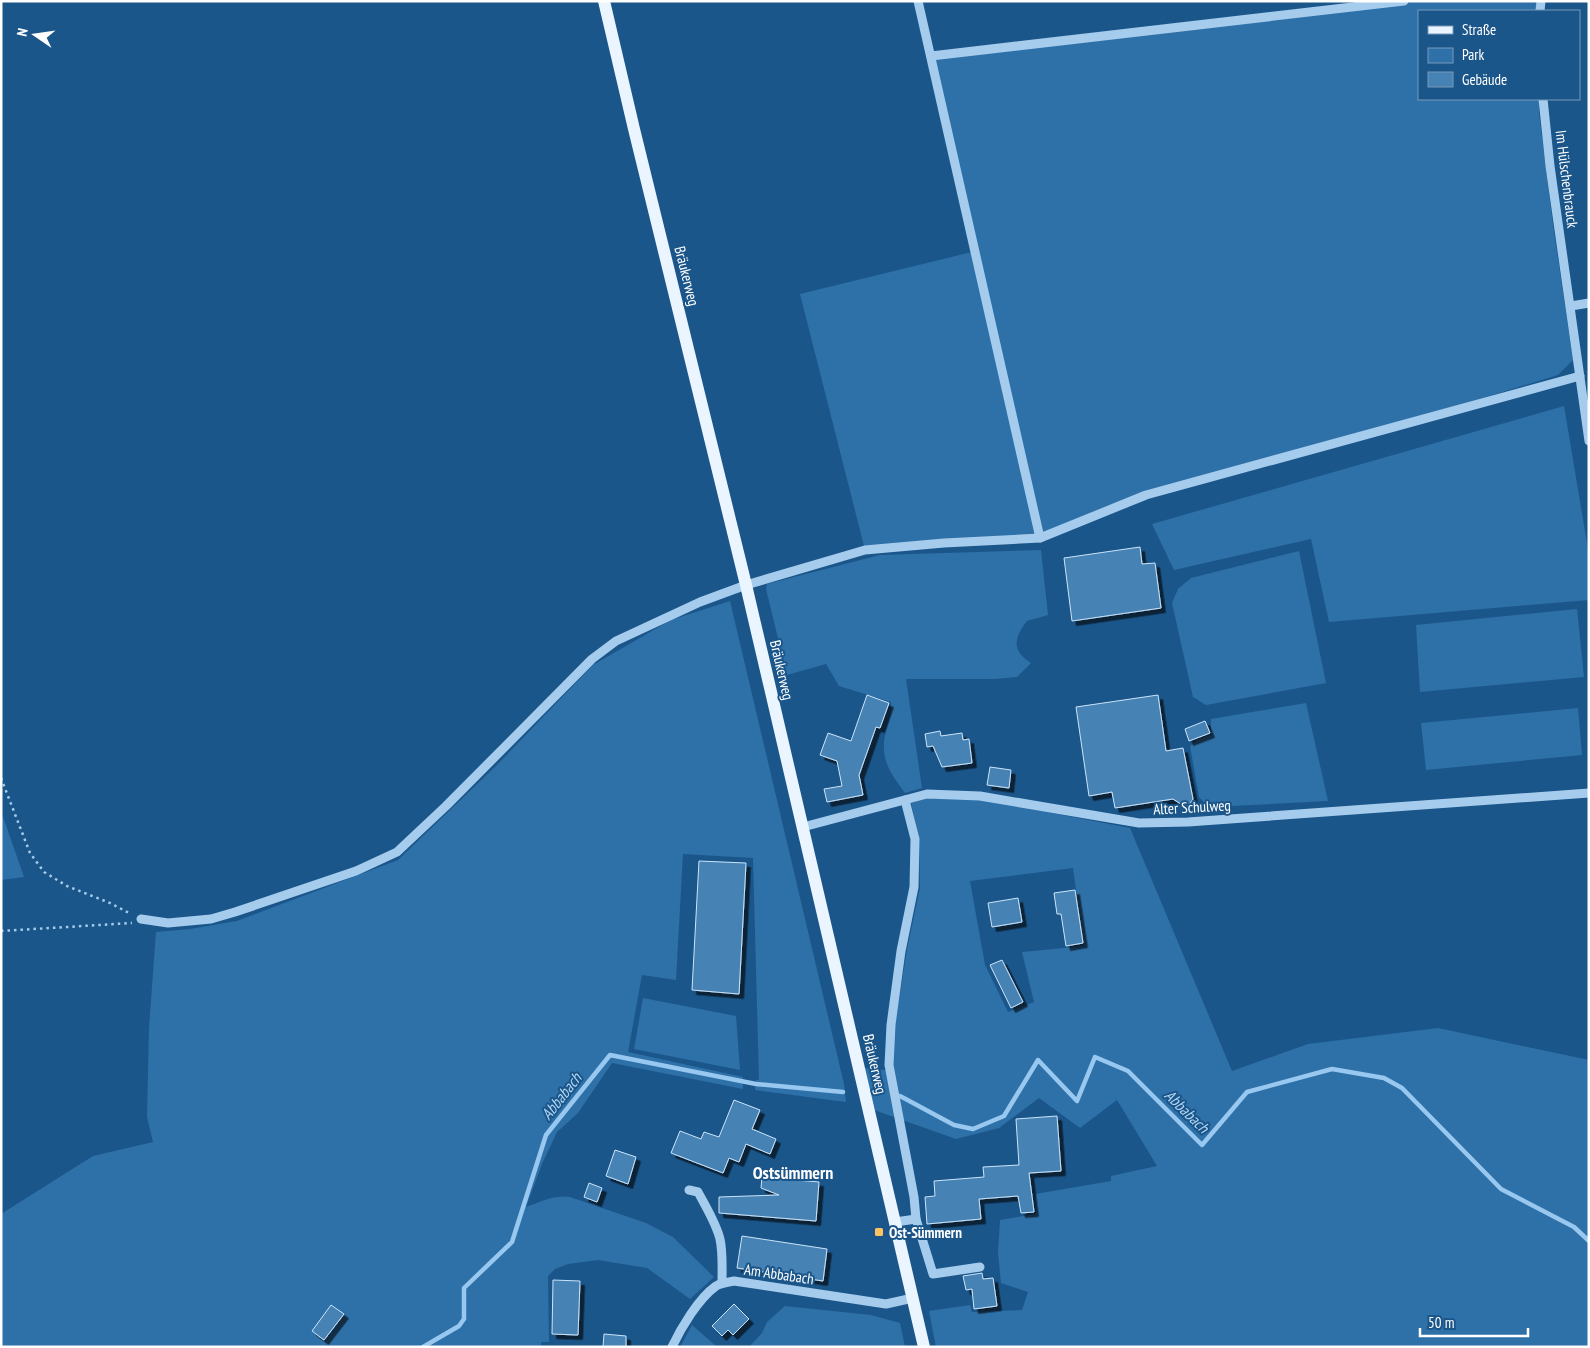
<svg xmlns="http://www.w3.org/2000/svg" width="1590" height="1348" font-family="'PT Sans Narrow',sans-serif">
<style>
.green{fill:#2e70a8;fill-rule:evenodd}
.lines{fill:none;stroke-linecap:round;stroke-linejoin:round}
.stream{stroke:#98c8ef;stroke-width:4.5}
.building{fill:#4782b4;stroke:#cbe4f9;filter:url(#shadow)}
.path{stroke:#a5cced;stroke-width:2.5;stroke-dasharray:2.5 4;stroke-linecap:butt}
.minor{stroke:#a5cced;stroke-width:9}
.major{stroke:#ebf5ff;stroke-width:12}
.poi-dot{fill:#fec261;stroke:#1b568a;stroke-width:2}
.labels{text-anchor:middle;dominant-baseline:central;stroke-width:4;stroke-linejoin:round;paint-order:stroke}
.street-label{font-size:15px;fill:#fff;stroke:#1b568a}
.poi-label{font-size:15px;font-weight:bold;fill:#fff;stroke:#1b568a;text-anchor:start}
.water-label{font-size:16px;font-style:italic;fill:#b1d6f4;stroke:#1b568a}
.quarter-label{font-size:18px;font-weight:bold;fill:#fff;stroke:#1b568a}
</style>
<defs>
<filter id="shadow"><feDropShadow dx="4.5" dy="4.5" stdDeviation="0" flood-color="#0009"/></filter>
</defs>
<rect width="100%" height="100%" fill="#1b568a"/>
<!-- green -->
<g class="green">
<polygon points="1404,1 1541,1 1540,11 1419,11 1419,99 1539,99 1539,113 1553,225 1573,360 1558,375 1392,426 1146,495 1040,538 865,550 800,294 976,251 931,56"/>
<polygon points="1564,406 1589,555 1589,600 1329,622 1311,539 1174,570 1152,524"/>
<path d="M1041 550 1048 615 1027 621C1014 638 1011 650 1031 663L1017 677 995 679H906L922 788 905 793C895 779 884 766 884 748 883 732 893 718 891 702L839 686 826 664 787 675 766 589 767 584 880 555Z"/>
<polygon points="1299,551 1326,683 1206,705 1193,697 1172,603 1178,589 1191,578"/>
<path d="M730 601 844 1084 846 1102 755 1090 756 1080H759L753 858 683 854 676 980 642 975 628 1052 743 1077V1089L612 1063 578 1113 557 1132 542 1164 526 1207C545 1201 549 1196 570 1197L646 1223 673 1237 714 1277 690 1299 647 1268 598 1260 568 1264 555 1269 548 1276 549 1342H541V1347H1V1214L93 1156 153 1142 147 1117 149 1028 156 932 190 929 237 921 398 860 497 765 593 665 671 620Z"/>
<polygon points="1577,609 1584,677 1420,692 1416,625"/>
<polygon points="1306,703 1328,801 1212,807 1206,804 1199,797 1190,746 1199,739 1211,735 1211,719"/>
<polygon points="1578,708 1582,755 1426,770 1421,723"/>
<path d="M928 798 980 799 1130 828 1232 1071 1308 1044 1438 1028 1589 1060V1347H936L929 1311 970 1305 972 1312 1022 1310 1028 1292 1001 1283 998 1253 1000 1220 1036 1214 1035 1194 1111 1181V1176L1157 1166 1117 1100 1080 1128 1039 1098 999 1128 956 1139 874 1110 864 1068 894 1071 892 1064 895 1026 907 949 920 888 919 838 911 803ZM1073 868 1084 946 1022 952 1034 1002 1008 1012 985 965 970 881Z"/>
<polygon points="1,811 24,877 1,880"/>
<polygon points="643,998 736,1016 740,1070 634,1049"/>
<polygon points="785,1306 871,1315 900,1323 905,1347 749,1347 762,1333 767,1322"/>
<polygon points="692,1325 717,1347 680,1347"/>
</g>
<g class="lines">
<!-- stream -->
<g class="stream">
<polyline points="900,1096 954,1125 973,1129 1004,1116 1038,1060 1077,1101 1095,1057 1128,1071 1202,1145 1247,1092 1332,1069 1384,1078 1402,1088 1501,1189 1574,1227 1589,1241"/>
<polyline points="423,1347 459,1326 464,1319 464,1288 512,1242 546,1135 610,1055 756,1084 843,1092"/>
</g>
</g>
<!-- building -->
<g class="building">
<polygon points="1140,547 1142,564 1155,563 1161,608 1072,621 1064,558"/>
<polygon points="867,695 889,703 880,728 876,727 859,775 863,795 827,802 824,789 842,786 837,761 820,755 828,733 851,741"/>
<polygon points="1158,695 1166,751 1183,748 1193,799 1187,808 1173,799 1115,808 1112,792 1089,796 1076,707"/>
<polygon points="1205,721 1210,733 1189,741 1185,729"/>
<polygon points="940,731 941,736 962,733 963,740 969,739 972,763 942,767 933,746 927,747 925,734"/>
<polygon points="990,767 1011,770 1009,788 987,785"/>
<polygon points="699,861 746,863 739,994 692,990"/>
<polygon points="1075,890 1083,943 1066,946 1061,914 1057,914 1054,893"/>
<polygon points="1018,898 1022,922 992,927 988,903"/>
<polygon points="1002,960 1023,1002 1011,1008 990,965"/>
<polygon points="734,1100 760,1110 752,1129 776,1139 770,1154 746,1144 739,1162 729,1158 723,1173 671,1153 680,1131 701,1139 704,1132 719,1137"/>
<polygon points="1057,1116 1061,1171 1029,1173 1034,1212 1021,1213 1018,1196 979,1199 981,1219 927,1224 925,1197 935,1196 934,1181 984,1177 983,1167 1019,1165 1016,1119"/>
<polygon points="615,1150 636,1157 628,1184 606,1176"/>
<polygon points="762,1177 819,1182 816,1221 719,1213 719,1197 779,1195 761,1188"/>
<polygon points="589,1183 602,1188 597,1202 584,1197"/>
<polygon points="742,1236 827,1249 823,1281 737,1268"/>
<polygon points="982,1273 983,1279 993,1278 997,1306 974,1309 972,1289 966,1290 963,1276"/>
<polygon points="553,1280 580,1281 578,1335 552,1334"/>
<polygon points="734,1304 749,1319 733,1335 728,1330 722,1336 712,1326"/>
<polygon points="331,1305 344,1314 324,1340 312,1331"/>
<polygon points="604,1334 626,1336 626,1347 603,1347"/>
</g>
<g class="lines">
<!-- path -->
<g class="path">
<polyline points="1,778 30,853 44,872 67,886 110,903 131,914"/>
<polyline points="1,931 132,923"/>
</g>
<!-- minor -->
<g class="minor">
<polyline points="918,1 1040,538 1146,495 1580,376"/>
<polyline points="1540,11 1541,1"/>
<polyline points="931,56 1404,1"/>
<polyline points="1543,99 1550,166 1589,441"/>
<polyline points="1571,306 1589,303"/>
<polyline points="905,800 915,839 914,887 901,951 891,1025 889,1065 914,1197 916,1219 933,1274 980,1267"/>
<polyline points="803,827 927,794 980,796 1139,823 1188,822 1589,793"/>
<polyline points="141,919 168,923 211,919 235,912 356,871 397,852 446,806 592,659 616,641 700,602 746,585 865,550 944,543 1040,538"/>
<path d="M689 1190 698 1192C706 1207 716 1223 720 1239 723 1253 722 1269 722 1283"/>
<polyline points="895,1222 916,1219"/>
<path d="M672 1347C681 1328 698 1299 716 1286 721 1283 728 1282 734 1281L886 1304 913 1298"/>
</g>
<!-- major -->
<polyline class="major" points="604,1 634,129 746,585 924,1347"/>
</g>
<!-- markers -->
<rect class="poi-dot" x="874" y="1227" width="10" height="10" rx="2.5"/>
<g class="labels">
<!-- street labels -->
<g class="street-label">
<text transform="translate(1567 179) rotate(83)">Im Hülschenbrauck</text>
<text transform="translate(687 276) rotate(76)">Bräukerweg</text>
<text transform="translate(782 670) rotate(77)">Bräukerweg</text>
<text transform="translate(1192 807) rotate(-3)">Alter Schulweg</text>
<text transform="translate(875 1064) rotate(77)">Bräukerweg</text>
<text transform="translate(779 1274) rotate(8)">Am Abbabach</text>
</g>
<!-- poi labels -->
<g class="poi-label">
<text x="889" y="1232">Ost-Sümmern</text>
</g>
<!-- water labels -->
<g class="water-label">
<text transform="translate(561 1096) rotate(-52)">Abbabach</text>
<text transform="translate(1187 1111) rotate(44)">Abbabach</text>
</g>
<!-- quarter labels -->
<g class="quarter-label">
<text x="793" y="1172">Ostsümmern</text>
</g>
</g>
<!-- border -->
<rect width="1590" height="1348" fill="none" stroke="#ffffff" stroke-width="5"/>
<!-- legend -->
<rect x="1418" y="10" width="162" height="90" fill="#1b568a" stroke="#769ab9"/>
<rect x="1428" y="26" width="25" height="8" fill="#ebf5ff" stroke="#769ab9"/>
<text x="1462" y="35" font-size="15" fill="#ffffff">Straße</text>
<rect x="1428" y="48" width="25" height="15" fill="#2e70a8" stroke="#769ab9"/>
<text x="1462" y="60" font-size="15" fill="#ffffff">Park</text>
<rect x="1428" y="72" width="25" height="15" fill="#4782b4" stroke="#769ab9"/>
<text x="1462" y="85" font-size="15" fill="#ffffff">Gebäude</text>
<!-- north arrow -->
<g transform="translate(35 35) rotate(283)" stroke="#1b568a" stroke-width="4" paint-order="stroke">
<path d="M0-4L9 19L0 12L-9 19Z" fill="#ffffff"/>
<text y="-8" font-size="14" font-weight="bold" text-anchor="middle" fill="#ffffff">N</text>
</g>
<!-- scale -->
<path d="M1420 1328v8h108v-8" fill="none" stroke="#ffffff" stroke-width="2.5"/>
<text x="1428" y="1328" font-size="15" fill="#ffffff" stroke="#1b568a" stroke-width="4" paint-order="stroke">50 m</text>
</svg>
